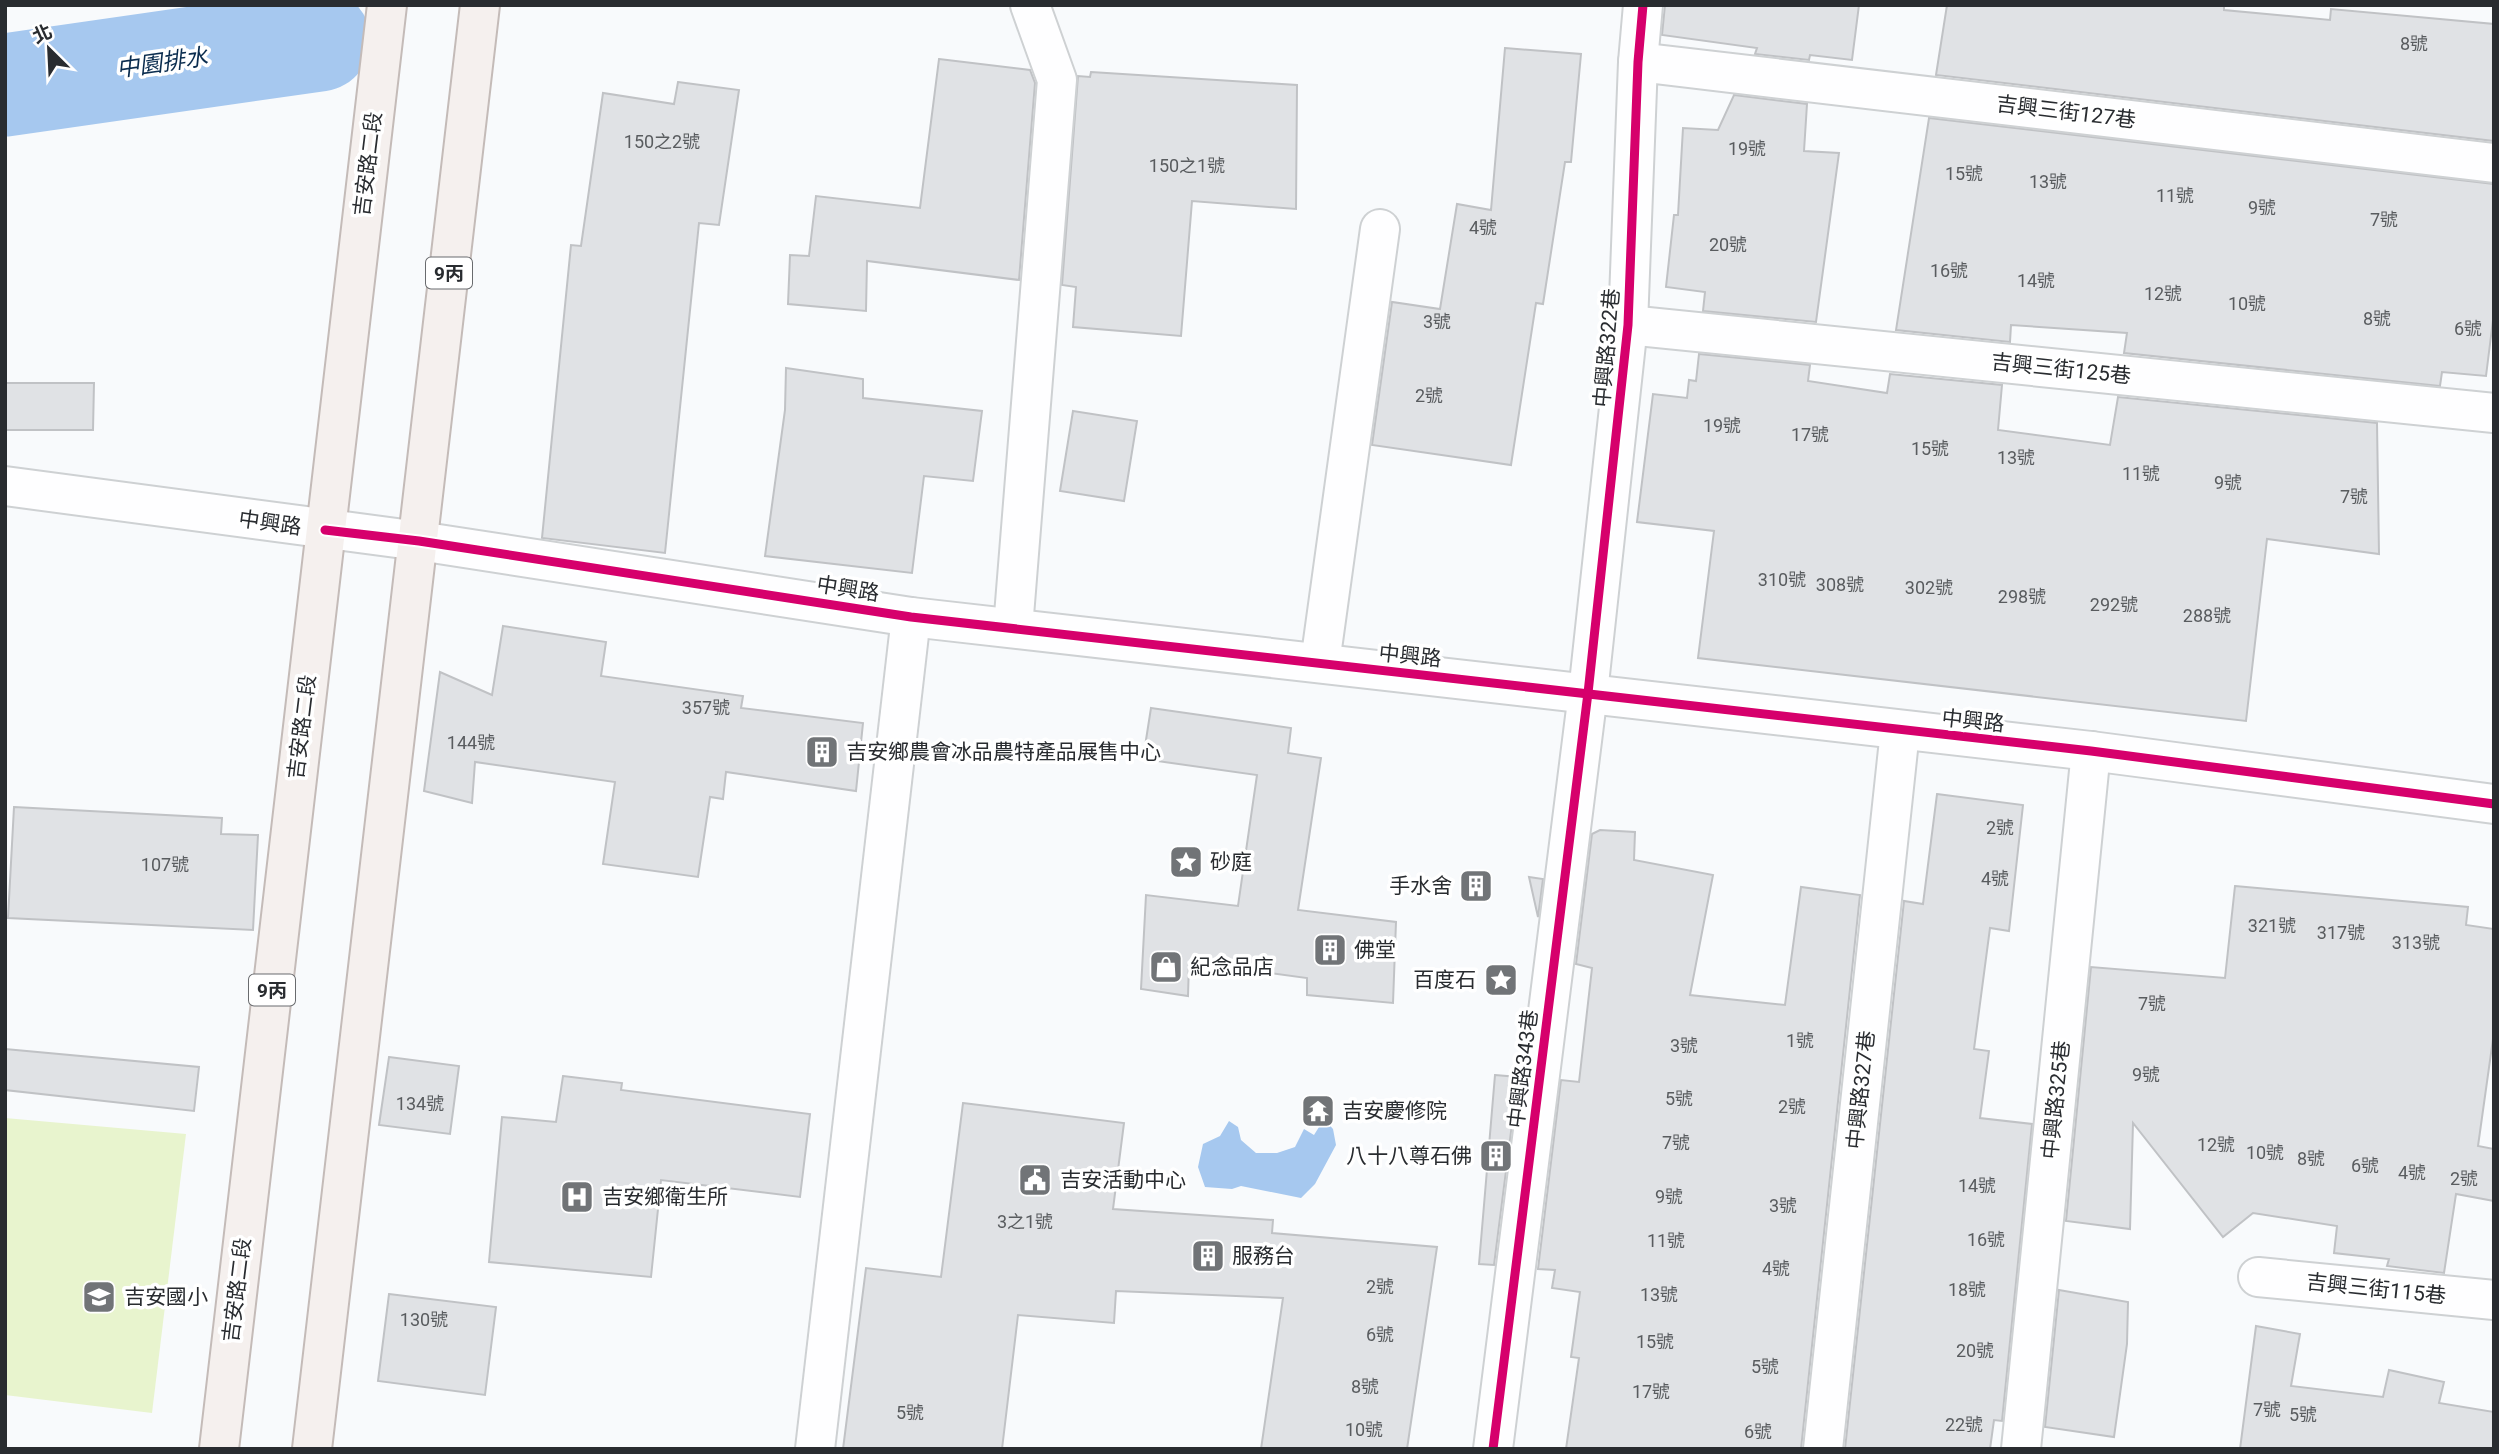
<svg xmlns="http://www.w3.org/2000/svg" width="2499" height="1454" font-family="Roboto,'Noto Sans TC',sans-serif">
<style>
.green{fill:#e8f4ce}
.water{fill:#a6c8ef}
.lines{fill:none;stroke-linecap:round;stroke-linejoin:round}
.river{stroke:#a6c8ef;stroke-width:103}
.building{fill:#e0e2e5;stroke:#c0c2c5;stroke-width:2}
.minor-casing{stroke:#ced1d3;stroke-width:42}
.major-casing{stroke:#c4bbb8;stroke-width:42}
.minor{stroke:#fefeff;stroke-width:38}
.major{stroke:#f5f0ee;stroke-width:38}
.cycleway-casing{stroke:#fff;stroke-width:13}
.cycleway{stroke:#d6006c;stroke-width:9}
.labels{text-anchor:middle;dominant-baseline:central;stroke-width:7;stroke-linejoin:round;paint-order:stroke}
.number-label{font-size:18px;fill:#595c5f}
.shield{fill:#fff;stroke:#696b6e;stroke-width:2}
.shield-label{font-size:19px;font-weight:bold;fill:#292c30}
.street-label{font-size:21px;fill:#292c30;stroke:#fff}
.poi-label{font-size:21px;fill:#292c30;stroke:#fff;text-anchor:start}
.water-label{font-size:23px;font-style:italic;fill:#0a2c4e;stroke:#fff}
</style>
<rect width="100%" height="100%" fill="#f8fafc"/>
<!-- green -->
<polygon class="green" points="5,1118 186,1134 152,1413 5,1395"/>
<!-- water -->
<polygon class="water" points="1324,1119 1333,1129 1336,1145 1315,1184 1301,1198 1241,1186 1232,1189 1205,1187 1198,1167 1203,1144 1220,1136 1229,1121 1238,1127 1241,1140 1256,1153 1277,1153 1295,1147 1304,1129 1314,1135"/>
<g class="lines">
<!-- river -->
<polyline class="river" points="5,85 319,40"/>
</g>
<!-- building -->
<g class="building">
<polygon points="1665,5 1859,5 1852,60 1810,55 1809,60 1755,54 1757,48 1662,35"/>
<polygon points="1947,5 2224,5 2224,10 2330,20 2331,9 2494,24 2494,141 1936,75"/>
<polygon points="1505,48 1581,54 1571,162 1565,162 1543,304 1536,303 1511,465 1372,445 1392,302 1440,309 1457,204 1491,210"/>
<polygon points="939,59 1030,70 1035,83 1019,280 867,261 866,311 788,304 790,255 809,256 816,196 920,208"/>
<polygon points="1091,72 1297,85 1296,209 1192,201 1181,336 1073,327 1076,287 1062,285 1078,76 1090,77"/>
<polygon points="678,82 739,90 719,225 699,223 665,553 542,538 571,245 581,246 603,93 674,104"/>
<polygon points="1734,95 1807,104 1804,151 1839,153 1816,322 1703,311 1705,292 1666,287 1674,215 1678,215 1683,128 1718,130"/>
<polygon points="1929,118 2494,184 2494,312 2486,376 2442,372 2440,386 2124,353 2127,333 2011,325 2010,342 1896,330"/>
<polygon points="1699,354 1810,365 1808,381 1887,393 1890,374 2002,385 1998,430 2110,445 2118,397 2377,423 2379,554 2267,539 2246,721 1698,658 1714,531 1637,522 1653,394 1687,398 1689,380 1696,381"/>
<polygon points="786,368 863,379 863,398 982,411 973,481 924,476 912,573 765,556 785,410"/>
<polygon points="5,383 94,383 93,430 5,430"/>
<polygon points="1073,411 1137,421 1124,501 1060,491"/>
<polygon points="503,626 606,642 601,676 743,696 741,708 863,723 856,791 726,772 723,799 710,797 698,877 603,864 615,782 475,762 472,803 424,791 440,672 492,695"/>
<polygon points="1151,708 1291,728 1288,753 1321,758 1298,910 1396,922 1393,1003 1307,995 1307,978 1189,962 1188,996 1141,989 1146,895 1238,906 1257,775 1143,759"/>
<polygon points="1937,794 2023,805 2009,931 1990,928 1974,1049 1989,1051 1980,1118 2032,1124 2002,1421 1994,1420 1990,1449 1845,1449 1904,901 1923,904"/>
<polygon points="14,807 222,818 221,834 258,835 253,930 8,918"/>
<polygon points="1600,830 1635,832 1634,860 1713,875 1690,995 1785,1005 1801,887 1860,895 1801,1449 1566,1449 1579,1358 1571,1357 1580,1292 1552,1288 1555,1270 1538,1269 1561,1080 1579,1082 1592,968 1576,964 1592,834"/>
<polygon points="1529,877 1543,879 1538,917"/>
<polygon points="2235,886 2468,907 2466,925 2494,929 2494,1032 2478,1146 2494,1149 2494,1201 2456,1194 2444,1273 2387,1266 2389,1259 2334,1253 2337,1226 2253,1213 2223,1237 2133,1123 2130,1229 2066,1221 2091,967 2225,978"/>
<polygon points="5,1049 199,1067 194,1111 5,1090"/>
<polygon points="389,1057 459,1066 450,1134 379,1125"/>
<polygon points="1495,1075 1518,1077 1494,1265 1479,1264"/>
<polygon points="563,1076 622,1083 621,1090 810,1114 800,1197 661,1180 651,1277 489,1262 502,1117 556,1122"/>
<polygon points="963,1103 1124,1123 1113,1209 1273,1220 1272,1233 1437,1247 1407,1449 1261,1449 1283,1298 1116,1291 1114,1323 1018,1315 1002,1449 843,1449 866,1268 941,1277"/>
<polygon points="2059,1290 2128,1302 2127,1344 2114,1437 2045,1427"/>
<polygon points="389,1294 496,1307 485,1395 378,1381"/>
<polygon points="2256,1326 2300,1334 2291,1386 2383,1397 2389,1370 2444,1382 2439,1403 2494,1412 2494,1449 2240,1449"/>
</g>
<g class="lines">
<defs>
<g id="minor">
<polyline points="1638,62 2494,163"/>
<polyline points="1628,325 2494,413"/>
<polyline points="5,486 419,541 911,617 2091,751 2494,804"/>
<polyline points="1013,628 1057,80 1030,5"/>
<polyline points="1320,663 1380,229"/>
<polyline points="2258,1277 2494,1300"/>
<polyline points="815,1449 911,617"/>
<polyline points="1493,1449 1588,693 1628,325 1638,62 1643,5"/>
<polyline points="1823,1449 1900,731"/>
<polyline points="2021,1449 2091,751"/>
</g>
<g id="major">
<polyline points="219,1449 387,5"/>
<polyline points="312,1449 480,5"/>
</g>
</defs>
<!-- minor casing -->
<use href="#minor" class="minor-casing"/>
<!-- major casing -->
<use href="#major" class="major-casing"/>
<!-- minor -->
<use href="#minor" class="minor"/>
<!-- major -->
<use href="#major" class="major"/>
<defs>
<g id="cycleway">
<polyline points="325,530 419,541 911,617 2091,751 2494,804"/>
<polyline points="1493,1449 1588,693 1628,325 1638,62 1643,5"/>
</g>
</defs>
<!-- cycleway casing -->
<use href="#cycleway" class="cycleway-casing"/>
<!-- cycleway -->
<use href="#cycleway" class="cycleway"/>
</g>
<!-- icons -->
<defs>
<symbol id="building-square" viewBox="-11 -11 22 22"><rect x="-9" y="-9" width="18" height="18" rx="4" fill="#717477" stroke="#fff"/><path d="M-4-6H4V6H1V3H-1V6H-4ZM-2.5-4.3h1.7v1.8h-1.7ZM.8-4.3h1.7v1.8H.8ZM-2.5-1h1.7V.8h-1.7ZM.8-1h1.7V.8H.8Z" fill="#fff"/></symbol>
<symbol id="sight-square" viewBox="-11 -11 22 22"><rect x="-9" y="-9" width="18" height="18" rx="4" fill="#717477" stroke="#fff"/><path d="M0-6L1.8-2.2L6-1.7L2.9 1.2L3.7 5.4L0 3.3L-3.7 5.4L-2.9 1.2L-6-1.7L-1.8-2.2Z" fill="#fff"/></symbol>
<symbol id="shop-square" viewBox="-11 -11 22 22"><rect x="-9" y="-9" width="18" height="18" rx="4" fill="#717477" stroke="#fff"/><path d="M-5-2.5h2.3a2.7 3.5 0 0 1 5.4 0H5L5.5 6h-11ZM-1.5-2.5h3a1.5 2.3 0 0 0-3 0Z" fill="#fff"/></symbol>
<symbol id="temple-square" viewBox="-11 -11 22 22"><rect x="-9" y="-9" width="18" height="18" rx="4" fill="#717477" stroke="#fff"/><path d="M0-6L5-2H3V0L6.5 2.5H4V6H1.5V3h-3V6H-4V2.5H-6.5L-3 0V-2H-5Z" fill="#fff"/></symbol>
<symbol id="civic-square" viewBox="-11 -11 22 22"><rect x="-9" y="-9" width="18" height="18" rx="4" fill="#717477" stroke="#fff"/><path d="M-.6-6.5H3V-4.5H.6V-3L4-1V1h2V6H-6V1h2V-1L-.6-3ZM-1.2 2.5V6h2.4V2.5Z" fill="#fff"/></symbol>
<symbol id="hospital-square" viewBox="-11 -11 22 22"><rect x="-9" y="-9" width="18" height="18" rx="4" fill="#717477" stroke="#fff"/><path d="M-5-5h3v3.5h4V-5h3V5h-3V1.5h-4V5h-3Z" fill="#fff"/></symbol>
<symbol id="school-square" viewBox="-11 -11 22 22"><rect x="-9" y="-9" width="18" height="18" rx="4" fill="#717477" stroke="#fff"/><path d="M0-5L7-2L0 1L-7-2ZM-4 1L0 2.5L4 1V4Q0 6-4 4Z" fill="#fff"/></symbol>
</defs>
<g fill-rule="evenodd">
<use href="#building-square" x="803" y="733" width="38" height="38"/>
<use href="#sight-square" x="1167" y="843" width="38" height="38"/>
<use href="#building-square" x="1457" y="867" width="38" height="38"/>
<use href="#building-square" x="1311" y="931" width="38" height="38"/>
<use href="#shop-square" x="1147" y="948" width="38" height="38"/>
<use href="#sight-square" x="1482" y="961" width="38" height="38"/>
<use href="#temple-square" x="1299" y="1092" width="38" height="38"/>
<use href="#building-square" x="1477" y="1137" width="38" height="38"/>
<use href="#civic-square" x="1016" y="1161" width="38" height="38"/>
<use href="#hospital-square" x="558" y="1178" width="38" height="38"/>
<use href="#building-square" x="1189" y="1237" width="38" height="38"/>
<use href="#school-square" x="80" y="1278" width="38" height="38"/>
</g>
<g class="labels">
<!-- number labels -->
<g class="number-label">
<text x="2414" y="43">8號</text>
<text x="662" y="141">150之2號</text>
<text x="1747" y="148">19號</text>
<text x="1187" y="165">150之1號</text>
<text x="1964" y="173">15號</text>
<text x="2048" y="181">13號</text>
<text x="2175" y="195">11號</text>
<text x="2262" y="207">9號</text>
<text x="2384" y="219">7號</text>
<text x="1483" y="227">4號</text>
<text x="1728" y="244">20號</text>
<text x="1949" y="270">16號</text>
<text x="2036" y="280">14號</text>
<text x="2163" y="293">12號</text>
<text x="2247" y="303">10號</text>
<text x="2377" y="318">8號</text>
<text x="1437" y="321">3號</text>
<text x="2468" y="328">6號</text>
<text x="1429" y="395">2號</text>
<text x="1722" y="425">19號</text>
<text x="1810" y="434">17號</text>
<text x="1930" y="448">15號</text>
<text x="2016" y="457">13號</text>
<text x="2141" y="473">11號</text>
<text x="2228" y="482">9號</text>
<text x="2354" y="496">7號</text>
<text x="1782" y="579">310號</text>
<text x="1840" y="584">308號</text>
<text x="1929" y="587">302號</text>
<text x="2022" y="596">298號</text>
<text x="2114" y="604">292號</text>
<text x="2207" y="615">288號</text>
<text x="706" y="707">357號</text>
<text x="471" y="742">144號</text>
<text x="2000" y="827">2號</text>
<text x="165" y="864">107號</text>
<text x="1995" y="878">4號</text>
<text x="2272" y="925">321號</text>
<text x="2341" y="932">317號</text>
<text x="2416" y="942">313號</text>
<text x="2152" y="1003">7號</text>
<text x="1800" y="1040">1號</text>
<text x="1684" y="1045">3號</text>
<text x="2146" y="1074">9號</text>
<text x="1679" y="1098">5號</text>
<text x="420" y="1103">134號</text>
<text x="1792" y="1106">2號</text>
<text x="1676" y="1142">7號</text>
<text x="2216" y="1144">12號</text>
<text x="2265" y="1152">10號</text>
<text x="2311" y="1158">8號</text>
<text x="2365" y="1165">6號</text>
<text x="2412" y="1172">4號</text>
<text x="2464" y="1178">2號</text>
<text x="1977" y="1185">14號</text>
<text x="1669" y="1196">9號</text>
<text x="1783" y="1205">3號</text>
<text x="1025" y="1221">3之1號</text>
<text x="1986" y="1239">16號</text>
<text x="1666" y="1240">11號</text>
<text x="1776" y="1268">4號</text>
<text x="1380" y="1286">2號</text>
<text x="1967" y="1289">18號</text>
<text x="1659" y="1294">13號</text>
<text x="424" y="1319">130號</text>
<text x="1380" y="1334">6號</text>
<text x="1655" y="1341">15號</text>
<text x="1975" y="1350">20號</text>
<text x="1765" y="1366">5號</text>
<text x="1365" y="1386">8號</text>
<text x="1651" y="1391">17號</text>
<text x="2267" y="1409">7號</text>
<text x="910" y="1412">5號</text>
<text x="2303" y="1414">5號</text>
<text x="1964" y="1424">22號</text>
<text x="1364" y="1429">10號</text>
<text x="1758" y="1431">6號</text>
</g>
<!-- shield labels -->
<g class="shield">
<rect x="426" y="257.5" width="46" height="31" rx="5"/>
<rect x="249" y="974.5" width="46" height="31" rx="5"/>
</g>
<g class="shield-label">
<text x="449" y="273">9丙</text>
<text x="272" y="990">9丙</text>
</g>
<!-- street labels -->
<g class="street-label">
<text transform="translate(2066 112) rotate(7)">吉興三街127巷</text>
<text transform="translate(368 164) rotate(-83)">吉安路二段</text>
<text transform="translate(1607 348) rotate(-85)">中興路322巷</text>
<text transform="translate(2061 369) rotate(6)">吉興三街125巷</text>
<text transform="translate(270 523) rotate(8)">中興路</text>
<text transform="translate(848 589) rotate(9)">中興路</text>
<text transform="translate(1410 656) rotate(6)">中興路</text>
<text transform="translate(1973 721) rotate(6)">中興路</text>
<text transform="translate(302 727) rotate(-83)">吉安路二段</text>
<text transform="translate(1523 1069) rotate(-83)">中興路343巷</text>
<text transform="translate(1861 1090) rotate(-84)">中興路327巷</text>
<text transform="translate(2056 1100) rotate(-84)">中興路325巷</text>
<text transform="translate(2376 1289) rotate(6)">吉興三街115巷</text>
<text transform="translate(237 1290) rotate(-83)">吉安路二段</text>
</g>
<!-- poi labels -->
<g class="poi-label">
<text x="846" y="752">吉安鄉農會冰品農特產品展售中心</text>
<text x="1210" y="862">砂庭</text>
<text x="1452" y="886" text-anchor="end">手水舍</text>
<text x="1354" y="950">佛堂</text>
<text x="1190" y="967">紀念品店</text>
<text x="1476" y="980" text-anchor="end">百度石</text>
<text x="1342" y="1111">吉安慶修院</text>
<text x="1472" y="1156" text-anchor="end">八十八尊石佛</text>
<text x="1060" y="1180">吉安活動中心</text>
<text x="602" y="1197">吉安鄉衛生所</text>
<text x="1232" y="1256">服務台</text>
<text x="124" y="1297">吉安國小</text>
</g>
<!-- water labels -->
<g class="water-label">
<text transform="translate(162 63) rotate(-8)">中園排水</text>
</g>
</g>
<!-- border -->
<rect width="2499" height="1454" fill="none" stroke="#292c30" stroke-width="14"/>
<!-- north arrow -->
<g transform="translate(49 49) rotate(336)" stroke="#ffffff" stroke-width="5" paint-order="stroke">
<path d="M0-5L12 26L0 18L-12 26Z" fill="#292c30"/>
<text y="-10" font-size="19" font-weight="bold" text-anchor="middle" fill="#292c30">北</text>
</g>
</svg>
